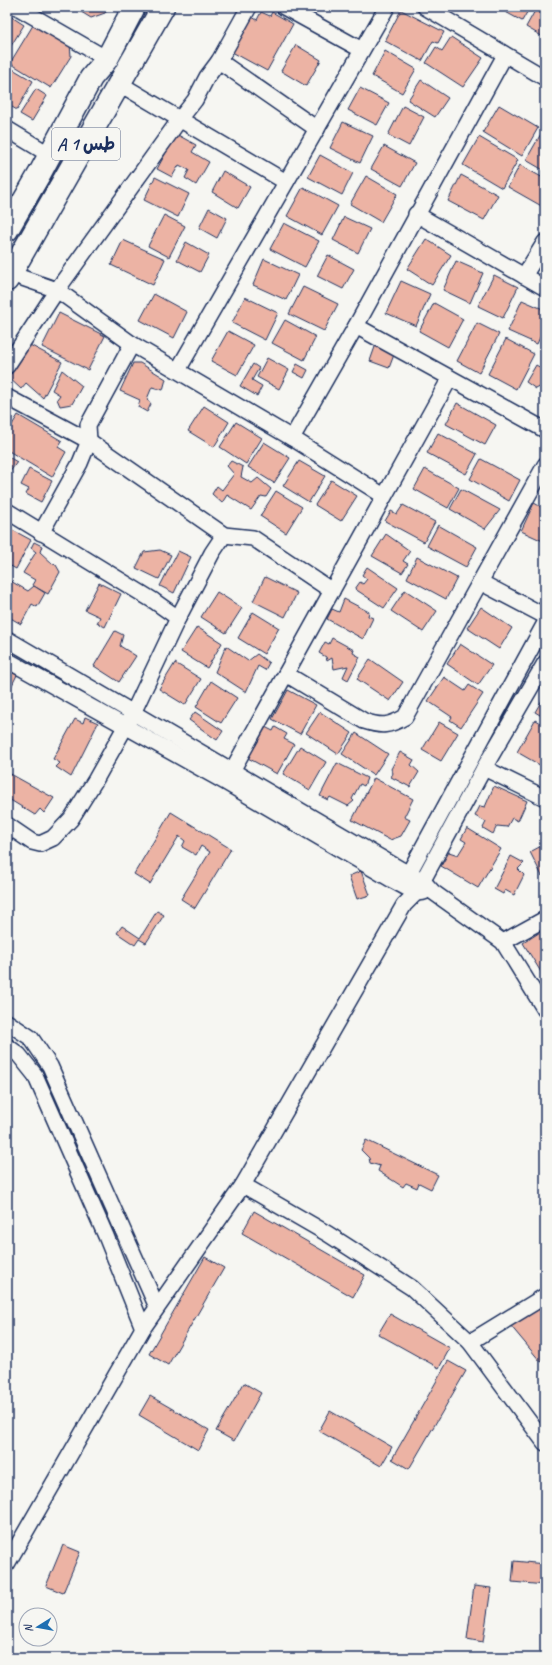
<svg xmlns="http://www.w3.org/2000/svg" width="552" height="1665" font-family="Caveat,'Playpen Sans Arabic',sans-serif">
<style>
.building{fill:#ecb3a4;stroke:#1b2f5e}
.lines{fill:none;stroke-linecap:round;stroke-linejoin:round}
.minor-casing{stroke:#1b2f5e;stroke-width:18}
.trunk-casing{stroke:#1b2f5e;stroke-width:25}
.minor{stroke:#f6f6f2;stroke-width:15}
.trunk{stroke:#f6f6f2;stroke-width:22}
.labels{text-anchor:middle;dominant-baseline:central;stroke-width:4;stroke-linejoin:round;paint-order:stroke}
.shield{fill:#f6f6f2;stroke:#5d6b8a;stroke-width:1}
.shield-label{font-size:18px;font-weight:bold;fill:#1b2f5e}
</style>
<rect width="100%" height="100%" fill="#f6f6f2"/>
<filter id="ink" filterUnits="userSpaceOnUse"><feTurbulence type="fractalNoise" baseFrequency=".025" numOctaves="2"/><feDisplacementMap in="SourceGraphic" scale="8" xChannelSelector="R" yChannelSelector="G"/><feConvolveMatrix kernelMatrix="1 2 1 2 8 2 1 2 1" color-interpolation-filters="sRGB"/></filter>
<g filter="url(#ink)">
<!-- building -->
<g class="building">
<polygon points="73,7 109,7 105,13 91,18"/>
<polygon points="501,7 530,7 522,21 500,9"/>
<polygon points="537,7 545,7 545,38 526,27"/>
<polygon points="401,10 444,32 438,43 433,41 422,61 385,41"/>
<polygon points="261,12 270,16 272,12 293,24 267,71 232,52 252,17 257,20"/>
<polygon points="7,14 24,25 9,49 7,48"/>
<polygon points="35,22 70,44 71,56 51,88 10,63"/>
<polygon points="451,37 483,58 463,87 426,63 436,47 442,51"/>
<polygon points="296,45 321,60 306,86 281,71"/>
<polygon points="385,51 416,69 402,93 372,76"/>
<polygon points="11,68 33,81 17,110 7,104 7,75"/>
<polygon points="421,80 448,98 435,117 408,100"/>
<polygon points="360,88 389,103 377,125 348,110"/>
<polygon points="36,89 47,96 32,121 20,114"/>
<polygon points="499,105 538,128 522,156 483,132"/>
<polygon points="403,106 424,117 409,146 388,135"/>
<polygon points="343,122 373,136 360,163 330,148"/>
<polygon points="542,132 545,134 545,171 526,160"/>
<polygon points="176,134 196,145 192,152 209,162 196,185 185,178 189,170 179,165 172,177 157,169"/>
<polygon points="479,137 518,160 502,188 463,165"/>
<polygon points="384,146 415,163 402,186 371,169"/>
<polygon points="320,155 353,173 342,195 308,177"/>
<polygon points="520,165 545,179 545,208 508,187"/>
<polygon points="223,171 250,187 238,208 212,192"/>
<polygon points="461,175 498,195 484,220 448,201"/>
<polygon points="366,176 397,194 381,222 350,204"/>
<polygon points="155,177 189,194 178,217 144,200"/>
<polygon points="303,187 338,206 322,235 287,216"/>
<polygon points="209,208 227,218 217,238 199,228"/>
<polygon points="164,215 185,226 169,257 148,246"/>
<polygon points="344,217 370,229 358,253 333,240"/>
<polygon points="284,223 319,241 305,267 270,249"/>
<polygon points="426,239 451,255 432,285 407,269"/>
<polygon points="123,240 165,259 153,285 111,265"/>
<polygon points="186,242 209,255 200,272 177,260"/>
<polygon points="328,255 354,269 343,289 317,276"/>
<polygon points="264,259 298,275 286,300 253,285"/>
<polygon points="456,261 483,273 470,303 443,290"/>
<polygon points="494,275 518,287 503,318 478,306"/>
<polygon points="401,281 430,294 416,326 386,313"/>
<polygon points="303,287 338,304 324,331 289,314"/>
<polygon points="154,294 187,312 174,338 140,320"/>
<polygon points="245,297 278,313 265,340 232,323"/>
<polygon points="522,300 545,310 545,326 537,344 508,331"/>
<polygon points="434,303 463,319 448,347 419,331"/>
<polygon points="59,313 105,336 88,370 42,347"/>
<polygon points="285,320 316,337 304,360 272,343"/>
<polygon points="477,323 499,334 479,373 457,361"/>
<polygon points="228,331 254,345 237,375 211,361"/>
<polygon points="506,339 534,354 516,389 488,374"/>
<polygon points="28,344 62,362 43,398 26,383 21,389 7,376"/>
<polygon points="376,344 395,352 389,368 370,361"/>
<polygon points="267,358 289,370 279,389 257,377"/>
<polygon points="545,361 545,384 536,389 526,382 536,365 541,368"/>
<polygon points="133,363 140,363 166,379 163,390 152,387 147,399 151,404 147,412 138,407 140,400 120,391"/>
<polygon points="253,364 259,368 252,380 262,386 257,396 240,386"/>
<polygon points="297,364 308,370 304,378 293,372"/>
<polygon points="62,370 82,386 72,404 60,406 57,399 60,395 52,390"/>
<polygon points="457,403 496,425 485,445 446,424"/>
<polygon points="204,406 229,422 214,447 188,431"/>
<polygon points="18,415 62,441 58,447 66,452 52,477 7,450 7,433"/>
<polygon points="236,422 262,438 246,464 220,447"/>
<polygon points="438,433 477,454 466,474 427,453"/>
<polygon points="264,442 290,458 274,483 248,467"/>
<polygon points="7,456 17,462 7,476"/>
<polygon points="481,459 520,480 509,501 470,479"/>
<polygon points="231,461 243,467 241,477 252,483 258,478 271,489 266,497 261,496 251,510 227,495 222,503 212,494 217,486 222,490 234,474 227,466"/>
<polygon points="299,461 325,476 309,502 283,486"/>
<polygon points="29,469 52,481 41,502 26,494 29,489 21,485"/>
<polygon points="425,469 459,488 448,508 414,489"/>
<polygon points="331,480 357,496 341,521 315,505"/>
<polygon points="461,489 500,510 485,529 450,509"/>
<polygon points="276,491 302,507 286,533 260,516"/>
<polygon points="534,503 545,509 545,542 521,531"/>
<polygon points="403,505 435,522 424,542 385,521 391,511 397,514"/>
<polygon points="438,525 477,547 466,567 427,546"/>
<polygon points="7,527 31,540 16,569 7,564"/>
<polygon points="386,534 410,551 403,561 408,564 402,573 372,556"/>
<polygon points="34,542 42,546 40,552 53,564 56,565 60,572 48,594 32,585 35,580 23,573 36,552 31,548"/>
<polygon points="160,550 171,555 159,579 136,568 144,552"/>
<polygon points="178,551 191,557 174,593 160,586"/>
<polygon points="417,557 457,578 446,599 407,578"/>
<polygon points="367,567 398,588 384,608 355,589 360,582 363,584 367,579 362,575"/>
<polygon points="265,577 297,593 285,617 253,601"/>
<polygon points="7,579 28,591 34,586 45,593 37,607 32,604 21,624 7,616"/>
<polygon points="99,583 121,594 105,627 97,623 100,617 85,610"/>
<polygon points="405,590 437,611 423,632 391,611"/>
<polygon points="217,592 242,608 226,633 201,617"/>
<polygon points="344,599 369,612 368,616 373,618 363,639 327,619 332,609 339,612"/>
<polygon points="481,607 512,628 499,649 467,628"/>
<polygon points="253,612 279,628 264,654 238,638"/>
<polygon points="197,627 222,643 207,668 181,652"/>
<polygon points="115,631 123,635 120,646 136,656 119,682 94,666"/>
<polygon points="332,638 354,650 353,653 360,657 348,680 343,677 348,666 334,669 332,658 327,661 326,657 319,653 325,642 329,644"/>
<polygon points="460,644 492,665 478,685 447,664"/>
<polygon points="226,646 248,661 257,654 269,663 265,670 258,666 246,692 215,672"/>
<polygon points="370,659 403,682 390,701 357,679"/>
<polygon points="175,663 201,679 185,705 159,689"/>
<polygon points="7,670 17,675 7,695"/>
<polygon points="444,677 465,691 469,685 483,694 461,727 450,720 452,717 428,701"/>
<polygon points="211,681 237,698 221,723 196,707"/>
<polygon points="288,690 316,705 300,734 272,719"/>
<polygon points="545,695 545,718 535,712"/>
<polygon points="195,712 223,731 217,740 189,720"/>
<polygon points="320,712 352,733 338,754 306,733"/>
<polygon points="85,717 98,723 71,777 56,767 60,763 53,759 75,719 83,723"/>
<polygon points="535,720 545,726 545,768 517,752"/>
<polygon points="439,722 458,733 441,761 422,750"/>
<polygon points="263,726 273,731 275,727 287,734 284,739 294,744 277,774 246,757"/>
<polygon points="356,733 388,754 374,775 342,754"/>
<polygon points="300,746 326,762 310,790 283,774"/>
<polygon points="400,752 414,760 411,765 419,772 410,787 391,777 393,773 391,769"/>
<polygon points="337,763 367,778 364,786 360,784 352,799 354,801 348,806 330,797 328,800 320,796"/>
<polygon points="7,772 54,798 44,813 40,809 35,815 7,798"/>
<polygon points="374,778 413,799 404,817 410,820 401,836 390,840 352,820"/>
<polygon points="494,786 527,801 518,821 512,818 507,827 497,826 493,834 483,828 486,822 475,816 480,806 485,807"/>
<polygon points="171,812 231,849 195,908 181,899 210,852 201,846 196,855 182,847 185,841 179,836 150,884 134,874"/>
<polygon points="467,828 501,849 478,888 441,866 449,852 458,855 466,842 461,839"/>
<polygon points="545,844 545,875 542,876 530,852"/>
<polygon points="511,856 524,863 518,869 524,875 514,895 505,890 503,894 494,889"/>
<polygon points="361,871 370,895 357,899 349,876"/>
<polygon points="157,911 164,915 146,943 139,939 135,945 117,933 122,926 140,938"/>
<polygon points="545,929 545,970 541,972 523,943"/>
<polygon points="366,1140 438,1175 431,1189 419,1183 417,1188 406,1183 403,1187 378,1171 380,1166 370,1163 369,1158 361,1150"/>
<polygon points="254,1211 365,1275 353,1297 242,1233"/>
<polygon points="205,1257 224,1268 168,1365 149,1354"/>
<polygon points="545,1304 545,1363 540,1361 510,1325"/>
<polygon points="390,1314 450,1348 439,1368 378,1334"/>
<polygon points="448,1361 466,1371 409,1469 392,1459"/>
<polygon points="244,1383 261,1393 234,1441 216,1431"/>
<polygon points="150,1396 209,1430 198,1450 139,1415"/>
<polygon points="330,1411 392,1447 381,1466 319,1431"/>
<polygon points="63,1545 80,1552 63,1593 46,1586"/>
<polygon points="514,1561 545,1564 545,1585 512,1582"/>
<polygon points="474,1586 491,1588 483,1642 467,1639"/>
</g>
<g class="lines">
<defs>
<g id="minor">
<polyline points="17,7 107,59"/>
<polyline points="284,7 362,50"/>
<polyline points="425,7 545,78"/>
<polyline points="219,61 317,129"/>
<polyline points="120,84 286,182"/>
<polyline points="7,129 50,155"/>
<polyline points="416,214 545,288"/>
<polyline points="11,274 57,290 132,344 292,438 384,496"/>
<polyline points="524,276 545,242"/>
<polyline points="356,326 545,430"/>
<polyline points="7,366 57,290 180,119 195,100 207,77 219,61 249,7"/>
<polyline points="178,370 387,7"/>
<polyline points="7,397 89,441 224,535 253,538 332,591"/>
<polyline points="292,438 356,326 505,55"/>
<polyline points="7,511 154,601 178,618 133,713 96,779 71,819 53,838 40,844 32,842 7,825"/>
<polyline points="41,533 80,463 89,441 88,425 132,344"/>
<polyline points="480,582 545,616"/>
<polyline points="178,618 212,553 224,535"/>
<polyline points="7,639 400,869 422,880 433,892 503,942 545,1010"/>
<polyline points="7,660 225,782 394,881 416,893 424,892"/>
<path d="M286 674 364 721C382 727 389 726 405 717L545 465"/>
<polyline points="484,768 545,798"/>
<polyline points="228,778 450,378"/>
<polyline points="404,882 545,623"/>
<polyline points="503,942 545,919"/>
<polyline points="7,1022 31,1038 50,1066 157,1307"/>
<polyline points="7,1046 19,1055 35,1075 106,1236 143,1328"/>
<polyline points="243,1185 328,1234 412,1288 470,1342 545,1443"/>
<polyline points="470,1342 545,1296"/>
<polyline points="7,1564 143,1328 243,1185 404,905 416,893 484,768 545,663"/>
</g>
<g id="trunk">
<polyline points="7,230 40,173 91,78 107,59 134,7"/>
<polyline points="7,280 163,7"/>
</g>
</defs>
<!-- minor casing -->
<use href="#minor" class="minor-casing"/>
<!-- trunk casing -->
<use href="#trunk" class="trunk-casing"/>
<!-- minor -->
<use href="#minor" class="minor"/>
<!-- trunk -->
<use href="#trunk" class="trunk"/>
</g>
</g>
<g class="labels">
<!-- shield labels -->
<rect class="shield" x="52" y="128" width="68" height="32" rx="3"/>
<g class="shield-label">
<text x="86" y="144">A 1 طس</text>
</g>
</g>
<!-- margin -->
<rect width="552" height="1665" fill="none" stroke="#f6f6f2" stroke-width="24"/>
<rect x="12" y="12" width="528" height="1641" fill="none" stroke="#1b2f5e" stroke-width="1.5" filter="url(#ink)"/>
<!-- north arrow -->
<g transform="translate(38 1627) rotate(259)"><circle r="19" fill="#f6f6f2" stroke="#9ea6b7"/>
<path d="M0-3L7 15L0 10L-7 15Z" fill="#1f6fb2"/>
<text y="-6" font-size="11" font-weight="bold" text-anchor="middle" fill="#1b2f5e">N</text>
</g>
</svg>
